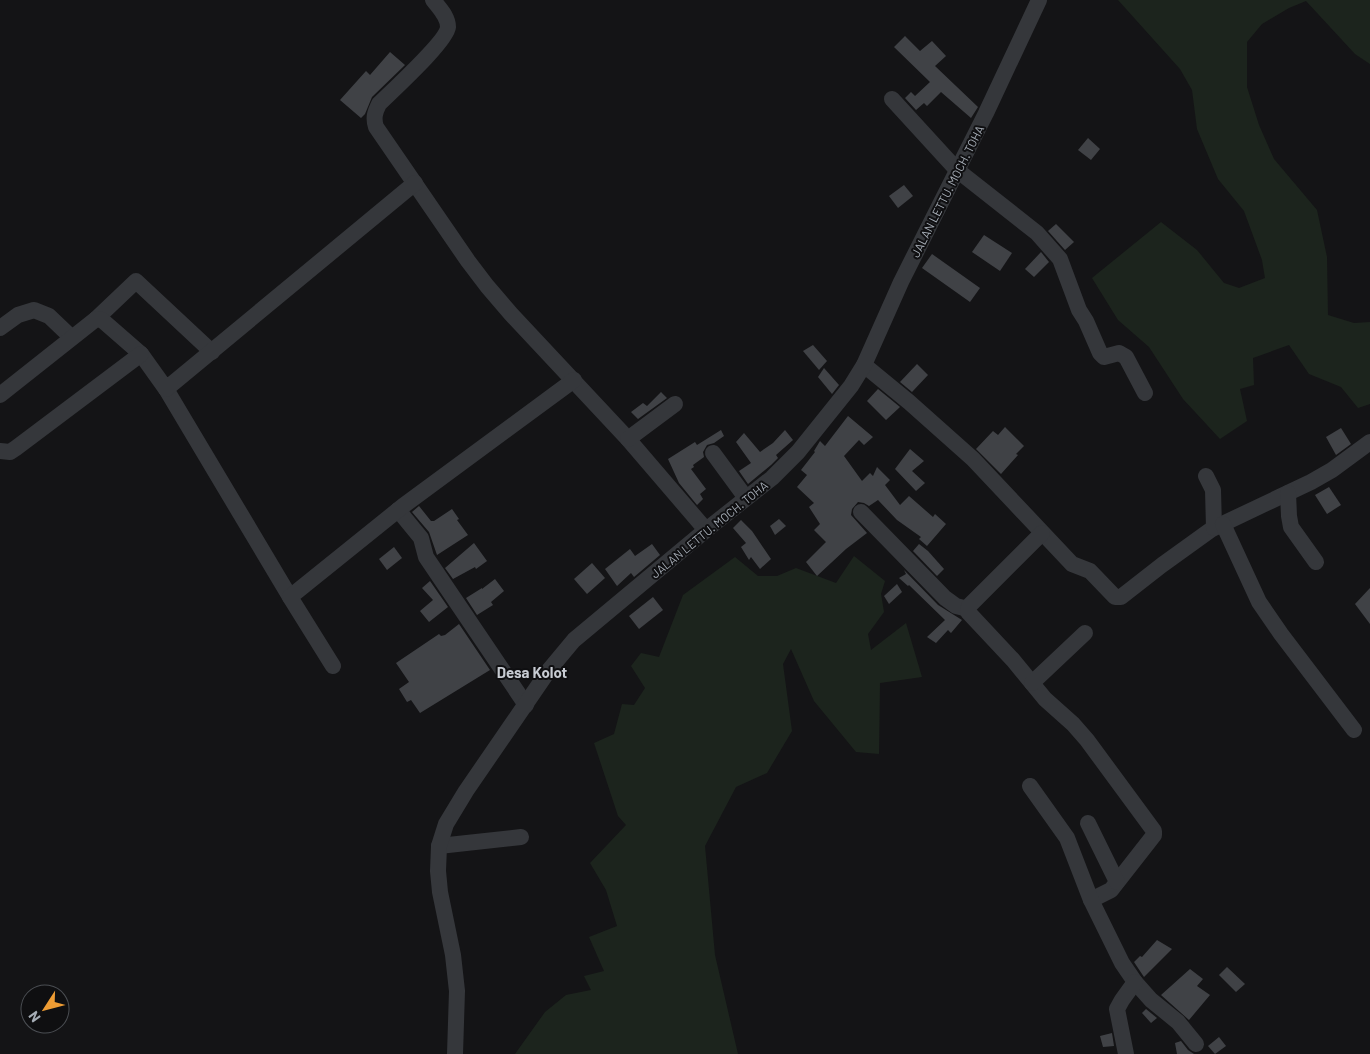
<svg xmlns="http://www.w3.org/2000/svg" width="1370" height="1054" font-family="Barlow,sans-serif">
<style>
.green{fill:#1c241d}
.building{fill:#404246}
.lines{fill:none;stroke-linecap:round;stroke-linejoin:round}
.minor{stroke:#35373b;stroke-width:16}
.labels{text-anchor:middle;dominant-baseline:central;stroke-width:4;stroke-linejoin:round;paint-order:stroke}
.street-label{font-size:12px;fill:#a6adb6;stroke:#0f0f11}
.quarter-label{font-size:15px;font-weight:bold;fill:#c7cbd2;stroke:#0f0f11}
</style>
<rect width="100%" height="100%" fill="#141416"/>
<!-- green -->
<g class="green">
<polygon points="1118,0 1370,0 1370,64 1355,54 1306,1 1289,8 1262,24 1247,42 1247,87 1259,125 1274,159 1317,210 1327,257 1328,315 1354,323 1370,322 1370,404 1358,408 1341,387 1309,374 1289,345 1253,358 1254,385 1240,389 1247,421 1220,439 1183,399 1149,347 1118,320 1092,278 1161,222 1197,250 1224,283 1239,288 1265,278 1262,260 1244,211 1218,179 1197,129 1192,90 1180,69"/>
<polygon points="854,556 885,581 881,594 884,612 868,634 871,650 906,623 922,677 880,683 879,754 856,752 814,701 791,649 783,664 792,731 767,773 736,787 705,846 715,955 738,1054 515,1054 545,1012 566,995 591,990 584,976 604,971 589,937 617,926 606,890 590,863 626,825 618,816 594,743 614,734 622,704 634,705 645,688 631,666 641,653 659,657 683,595 735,557 758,576 777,576 796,568 836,583"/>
</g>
<!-- building -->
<g class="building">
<polygon points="905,36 920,51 932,41 946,56 935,66 978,107 971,118 941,92 927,106 924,103 916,110 905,98 911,92 915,96 930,82 894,47"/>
<polygon points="390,52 405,65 372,97 365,114 361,118 340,100 366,71 370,75"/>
<polygon points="1088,138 1100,149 1091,160 1078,150"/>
<polygon points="904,185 913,196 898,208 889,196"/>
<polygon points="1056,224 1074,242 1065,250 1048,231"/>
<polygon points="984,235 1012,253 1000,271 972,252"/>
<polygon points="1041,252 1049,262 1034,277 1025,269"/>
<polygon points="932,254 980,288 970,302 922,268"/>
<polygon points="813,345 827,361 819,370 803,351"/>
<polygon points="917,364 928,375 912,392 900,382"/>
<polygon points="824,368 839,385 832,394 818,377"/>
<polygon points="878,389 900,407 886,420 867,401"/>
<polygon points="661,392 667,398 638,419 631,412 643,403 647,406"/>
<polygon points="848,416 873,437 864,445 859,440 844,456 862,481 870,473 873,476 877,467 890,480 885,485 900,505 909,496 933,517 935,514 946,524 927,546 919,539 921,537 897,520 878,500 869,506 864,503 858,502 852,509 851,515 867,533 846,549 817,576 806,562 826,542 814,530 820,524 809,507 814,503 797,487 807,475 801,470 815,452 814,451 820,441 825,446"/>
<polygon points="1005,427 1024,446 1016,454 1018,455 1001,474 976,449 993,431 998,435"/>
<polygon points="1341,428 1351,444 1336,455 1326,437"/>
<polygon points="721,430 724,436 714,443 707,445 703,452 704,457 693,465 694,467 691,469 706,489 700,494 703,499 697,505 679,483 668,459 695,442 697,445"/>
<polygon points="785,430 793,440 776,455 778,458 771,465 748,484 739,471 751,463 736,442 744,433 760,452 773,443"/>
<polygon points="910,449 924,461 912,471 925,483 916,491 895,469"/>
<polygon points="1329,487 1341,505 1327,514 1315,495"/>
<polygon points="419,506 431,521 434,521 452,509 459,519 457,520 468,535 437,555 429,532 412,512"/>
<polygon points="779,519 786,526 775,535 770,526"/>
<polygon points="741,520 752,531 771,559 760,569 751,557 749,560 741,547 746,543 733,528"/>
<polygon points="474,543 487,561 476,569 475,567 453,579 445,568"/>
<polygon points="652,544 660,555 634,577 631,573 617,586 605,569 630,549 635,556"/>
<polygon points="919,544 928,551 944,569 937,576 913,551"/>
<polygon points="394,547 402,558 387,570 379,559"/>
<polygon points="592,563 605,578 587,594 574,579"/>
<polygon points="904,570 938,605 962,620 951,633 948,630 936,643 927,637 945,620 909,585 908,586 899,578 906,574"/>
<polygon points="495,579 504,591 491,602 493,605 477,615 466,598 482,588 482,589"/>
<polygon points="430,581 448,607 429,622 420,611 433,600 422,588"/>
<polygon points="897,584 902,592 889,604 884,596"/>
<polygon points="1370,588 1370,624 1355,604"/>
<polygon points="653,597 663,610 639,629 629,616"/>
<polygon points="459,624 490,670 420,713 411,700 407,702 399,689 409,682 396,663 439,634 441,636 445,635"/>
<polygon points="1157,940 1172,949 1144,977 1134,962 1140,956 1142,957"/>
<polygon points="1227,967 1245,984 1236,992 1219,975"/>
<polygon points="1190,969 1203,979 1197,986 1210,995 1189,1020 1161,995"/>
<polygon points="1146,1009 1157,1018 1151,1023 1142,1013"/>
<polygon points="1112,1033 1114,1046 1103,1047 1100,1036"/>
<polygon points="1219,1037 1226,1046 1215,1054 1208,1046"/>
<polygon points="1181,1041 1188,1050 1194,1054 1177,1054 1175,1043"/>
</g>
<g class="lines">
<!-- minor -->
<g class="minor">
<path d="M433 0C439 8 448 16 448 27 447 41 392 91 379 104 375 112 373 118 376 127L468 261 487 286 511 314 628 439 706 530"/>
<polyline points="892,99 957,170 1037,233 1060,259 1079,310 1086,321 1100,353 1104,357 1119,353 1126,357 1145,393"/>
<polyline points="96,319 136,281 212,352"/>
<polyline points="0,328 18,315 34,310 49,316 71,337"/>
<polyline points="864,365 909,402 973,459 1072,564 1090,571 1115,597 1121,597 1162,565 1212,529 1311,482 1332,470 1370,442"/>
<polyline points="166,389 290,597"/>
<polyline points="0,395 96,319 102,320 141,354 166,389 415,183"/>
<polyline points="628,439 675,404"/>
<polyline points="0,451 10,452 16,448 141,354"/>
<polyline points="713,453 746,498"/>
<polyline points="1206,476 1213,490 1214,528"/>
<polyline points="1288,493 1289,516 1291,527 1316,562"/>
<polyline points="398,510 421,538 426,557 526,705"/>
<polyline points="861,512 945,598 956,606 968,609"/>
<polyline points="1223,524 1259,602 1281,634 1354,730"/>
<polyline points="1042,533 969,606 968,612 1013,660 1045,699 1073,724 1087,740 1154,831 1154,835 1111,890 1091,900"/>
<polyline points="333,666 290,597 403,506 574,380"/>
<polyline points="1032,683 1085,633"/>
<polyline points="1030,786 1067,838 1091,900 1122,963 1135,982 1151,1000 1178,1022 1196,1044"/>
<polyline points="1088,823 1117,882"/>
<polyline points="439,846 521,837"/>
<polyline points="455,1054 457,991 453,955 440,892 438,871 439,846 446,824 466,791 549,670 574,640 706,530 772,478 798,452 851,386 864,365 901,282 986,113 1039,0"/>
<polyline points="1126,1054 1117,1009 1122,1000 1135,982"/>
</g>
</g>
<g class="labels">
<!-- street labels -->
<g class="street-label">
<text transform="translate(947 191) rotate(-63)">JALAN LETTU. MOCH. TOHA</text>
<text transform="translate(709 529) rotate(-39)">JALAN LETTU. MOCH. TOHA</text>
</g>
<!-- quarter labels -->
<g class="quarter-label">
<text x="532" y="672">Desa Kolot</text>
</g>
</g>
<!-- north arrow -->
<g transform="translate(45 1009) rotate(234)"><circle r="24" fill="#0f0f11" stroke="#4b4e53"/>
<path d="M0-4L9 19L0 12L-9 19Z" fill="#ee9c34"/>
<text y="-8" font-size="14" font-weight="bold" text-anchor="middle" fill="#a6adb6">N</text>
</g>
</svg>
